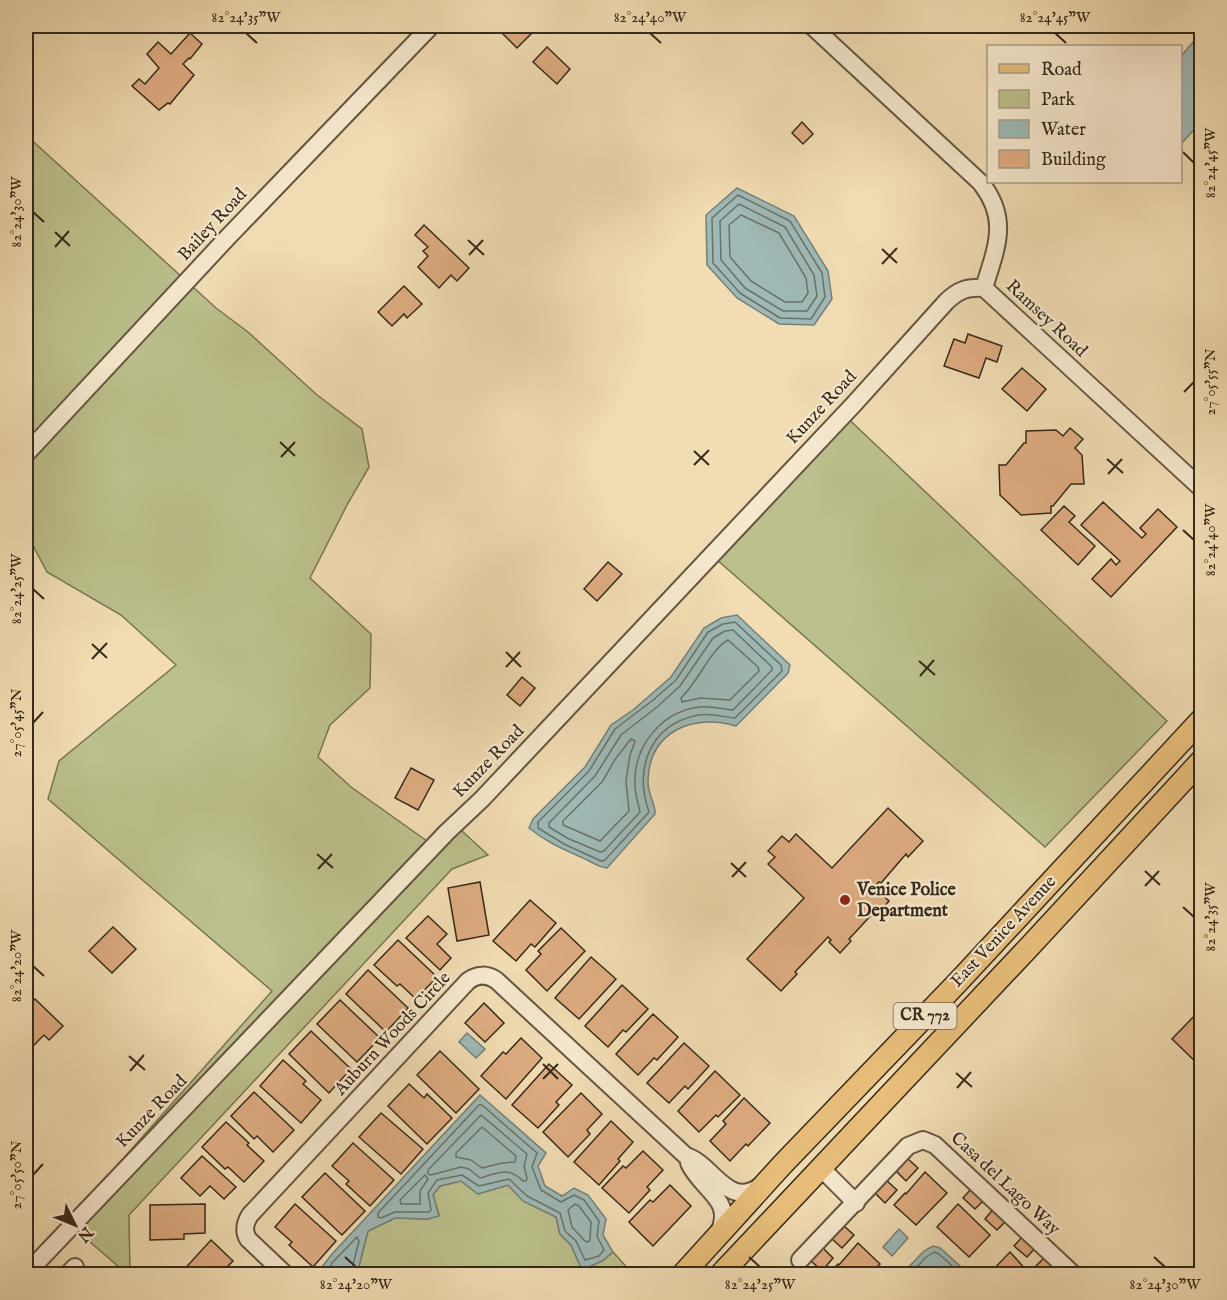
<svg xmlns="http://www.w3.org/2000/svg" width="1227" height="1300" font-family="'IM FELL English',serif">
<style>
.green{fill:#bbc08c;stroke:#787553;stroke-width:1.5}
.water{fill:#9eb9b6;stroke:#748078;stroke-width:1.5}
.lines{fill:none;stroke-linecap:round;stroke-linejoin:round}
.shore{stroke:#6a7268;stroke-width:1.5}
.building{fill:#deac81;stroke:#362a1a;stroke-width:1.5}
.minor-casing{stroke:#655640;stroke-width:20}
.major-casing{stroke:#362a1a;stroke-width:24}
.minor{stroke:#f6e8ce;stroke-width:16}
.major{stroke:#e8be7a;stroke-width:21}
.ticks{fill:none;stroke:#362a1a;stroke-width:2}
.poi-dot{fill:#8f2418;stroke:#f6e8ce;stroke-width:2}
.labels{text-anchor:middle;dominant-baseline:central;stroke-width:4.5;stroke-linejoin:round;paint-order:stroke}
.shield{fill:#f6e8ce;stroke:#706350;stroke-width:1.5}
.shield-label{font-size:16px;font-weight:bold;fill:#362a1a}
.street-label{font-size:18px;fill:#362a1a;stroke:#f6e8ce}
.poi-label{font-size:18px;font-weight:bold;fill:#362a1a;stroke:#f6e8ce;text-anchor:start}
.neatline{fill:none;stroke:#362a1a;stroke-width:2}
.ticks-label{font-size:15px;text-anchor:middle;fill:#362a1a}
</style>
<rect width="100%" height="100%" fill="#f1dcb3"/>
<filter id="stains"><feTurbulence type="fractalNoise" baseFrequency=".00333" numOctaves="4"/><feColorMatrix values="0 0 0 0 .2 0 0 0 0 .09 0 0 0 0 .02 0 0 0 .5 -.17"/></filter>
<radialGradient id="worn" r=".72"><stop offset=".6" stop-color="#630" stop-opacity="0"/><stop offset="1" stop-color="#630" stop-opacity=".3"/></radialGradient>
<!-- green -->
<g class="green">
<polygon points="26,135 216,308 248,332 316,394 362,429 369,467 348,503 310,578 371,634 370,688 330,725 318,757 351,787 441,851 460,829 488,855 452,869 129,1215 130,1274 127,1274 67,1222 272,991 48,799 59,761 176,665 121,615 47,572 26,532"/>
<polygon points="838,409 1167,721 1045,847 708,552"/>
<polygon points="461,1181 478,1194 508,1185 523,1201 556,1217 560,1234 571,1245 582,1270 602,1261 613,1252 632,1273 359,1274 359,1266 368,1231 395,1218 428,1219 439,1215 433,1195 440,1186"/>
</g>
<!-- water -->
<g class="water">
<polygon points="929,26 1022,26 946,33 941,32"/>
<polygon points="1201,33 1201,122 1181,144 1181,56"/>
<polygon points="737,188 794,216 828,271 832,299 814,325 779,324 737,298 707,265 706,215"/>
<path d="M737 615 790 665 788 673 736 726C692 713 648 732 648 783 648 794 656 805 655 814L607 868C599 867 595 864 589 861 566 850 549 844 529 828L533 819 585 767 611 725 633 710 671 677 704 628 721 618Z"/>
<polygon points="467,1033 485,1049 476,1058 459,1042"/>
<polygon points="480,1095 546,1153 538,1166 545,1186 562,1196 574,1188 588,1195 606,1219 603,1235 613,1252 602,1261 582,1270 571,1245 560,1234 556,1217 523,1201 508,1185 478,1194 461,1181 440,1186 433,1195 439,1216 428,1219 395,1218 368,1231 359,1266 359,1274 330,1274 322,1267 332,1254"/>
<polygon points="899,1229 908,1238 892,1256 883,1247"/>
<polygon points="933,1246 940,1248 969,1274 902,1274 924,1251"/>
</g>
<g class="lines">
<!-- shore -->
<g class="shore">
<polygon points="738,195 790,221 822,273 825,297 811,319 780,318 740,293 713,263 712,218"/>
<polygon points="739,204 785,227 814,275 817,296 807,311 783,311 745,288 721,260 720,221"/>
<polygon points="741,215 779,233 806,278 808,293 802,302 785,302 751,281 730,257 729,225"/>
<path d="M735 622 781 665 782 671 735 718C723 717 711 713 698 715 649 725 634 769 649 812L605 860 601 861 564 844 538 828V822L589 771 615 729 652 701 676 680 708 632 723 624Z"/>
<path d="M733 630 772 667V670L733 710C722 709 712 706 700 707 662 711 633 746 635 785 635 794 638 803 640 812L604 851 600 852 567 838 549 827V823L595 776 621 735 657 707 680 686 713 638 725 631Z"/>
<path d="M728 640 758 667 759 671 730 700 700 698 682 702 681 698C699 681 710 650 728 640Z"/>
<polygon points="631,739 635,741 630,755 626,781 629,811 600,841 563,825 563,821 602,782 616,758"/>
<polygon points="482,1105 537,1153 532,1167 541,1190 561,1202 574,1195 584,1200 599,1221 597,1236 604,1250 599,1256 585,1260 576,1241 565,1231 560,1213 527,1196 509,1179 479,1186 462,1175 437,1180 428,1193 431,1210 429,1212 395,1212 381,1218 378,1217 378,1213 479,1105"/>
<path d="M481 1115 527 1154 524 1166 527 1178 526 1181H523C508 1166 498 1173 480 1178L469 1169 461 1167 431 1175 428 1174V1170Z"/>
<polygon points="482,1127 516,1156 515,1162 502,1163 482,1168 471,1160 456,1157 456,1153"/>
<polygon points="425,1175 428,1179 420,1191 420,1204 401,1204 400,1200"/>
<polygon points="575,1204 579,1206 591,1222 590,1240 588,1242 585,1241 572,1227 568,1210"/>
<polyline points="333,1274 331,1264 357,1237 359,1241 353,1265 353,1274"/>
<polyline points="911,1274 925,1258 934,1252 939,1254 961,1274"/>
</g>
</g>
<!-- building -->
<g class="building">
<polygon points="495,26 539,26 517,48"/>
<polygon points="190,33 202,44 190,59 189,58 183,64 194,75 170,104 168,103 159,110 132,86 139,79 145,84 159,68 147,54 158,42 171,54"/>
<polygon points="547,47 570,69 557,84 533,62"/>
<polygon points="802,122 813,134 803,144 792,133"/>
<polygon points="1202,207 1202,222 1194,215"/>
<polygon points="424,225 469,268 457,281 451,275 439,288 418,267 428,256 423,251 428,247 415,235"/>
<polygon points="404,286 422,304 407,318 404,314 392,326 378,312"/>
<polygon points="968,334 1002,346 997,362 986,358 979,378 944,366 954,339 965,343"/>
<polygon points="1022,368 1046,389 1027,411 1002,389"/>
<polygon points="1070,428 1083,439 1075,448 1082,455 1084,484 1071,484 1053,506 1051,506 1051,513 1021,515 1000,495 999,465 1006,465 1024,443 1026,443 1026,431 1056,430 1063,436"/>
<polygon points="1103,502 1142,538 1146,534 1140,528 1158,509 1177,527 1111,597 1092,579 1111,559 1116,565 1120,561 1081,525"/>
<polygon points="1064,506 1075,516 1069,522 1095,546 1078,565 1041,530"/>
<polygon points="608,562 622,574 597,601 584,589"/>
<polygon points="522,677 535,688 520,706 507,695"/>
<polygon points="411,768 434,780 418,810 395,798"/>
<polygon points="888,808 923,841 908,857 906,854 881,883 879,882 874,887 889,901 879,912 876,910 849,939 851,941 840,953 829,942 831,940 828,937 795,972 797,974 781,991 747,959 804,898 768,864 775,857 768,851 782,836 789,842 796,834 832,868"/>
<polygon points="480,882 489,935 457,941 448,888"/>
<polygon points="530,900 556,923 535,947 531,944 516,961 493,941"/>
<polygon points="428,916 447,934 437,944 451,958 440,970 406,938"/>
<polygon points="113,927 136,949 112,973 89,951"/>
<polygon points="561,928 585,951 547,991 526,970 541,954 538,951"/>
<polygon points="398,940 437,977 416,999 400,984 397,986 374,965"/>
<polygon points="591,957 616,979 579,1019 555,998"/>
<polygon points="368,970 408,1008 386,1032 346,994"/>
<polygon points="622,985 648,1009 626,1032 623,1030 608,1047 585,1026"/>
<polygon points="35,999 63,1026 49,1040 44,1035 26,1053 26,1009"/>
<polygon points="340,1000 380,1038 357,1062 317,1024"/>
<polygon points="484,1003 504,1023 485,1042 465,1023"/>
<polygon points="1202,1008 1202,1068 1172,1039"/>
<polygon points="653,1014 678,1037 657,1060 654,1058 638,1075 616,1054"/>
<polygon points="311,1031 351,1069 329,1093 289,1054"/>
<polygon points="521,1038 542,1058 506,1099 481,1076 503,1052 506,1054"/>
<polygon points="684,1043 709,1066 688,1089 685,1086 669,1103 647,1083"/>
<polygon points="440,1051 479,1089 456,1113 417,1075"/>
<polygon points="283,1060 306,1081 303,1084 321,1100 301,1123 260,1086"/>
<polygon points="549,1064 572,1085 556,1102 559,1105 538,1128 512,1105"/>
<polygon points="715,1071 740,1095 718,1117 716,1115 699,1132 678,1111"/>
<polygon points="409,1084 424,1098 427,1094 452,1118 427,1144 388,1106"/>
<polygon points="254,1092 294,1130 273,1152 257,1136 254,1139 231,1116"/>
<polygon points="581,1093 602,1114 587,1130 590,1134 568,1157 543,1132"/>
<polygon points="744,1098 770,1123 748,1146 746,1144 730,1161 710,1141 726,1124 723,1121"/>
<polygon points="381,1113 423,1149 401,1174 359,1137"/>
<polygon points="611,1121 633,1142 618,1159 620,1161 599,1185 574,1162"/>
<polygon points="226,1122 249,1143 247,1145 264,1161 244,1182 228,1167 225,1169 202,1147"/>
<polygon points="353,1143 394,1180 370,1206 346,1184 349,1181 332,1166"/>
<polygon points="643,1151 663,1170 647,1187 650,1190 629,1213 602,1188 623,1166 626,1168"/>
<polygon points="202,1156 236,1187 224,1199 210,1186 200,1196 181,1178"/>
<polygon points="907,1158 918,1168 906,1181 895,1170"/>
<polygon points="925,1172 947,1193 916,1225 894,1205 905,1193 906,1194"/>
<polygon points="325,1173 365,1211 342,1235 302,1197"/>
<polygon points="886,1180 897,1190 885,1203 874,1192"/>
<polygon points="670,1185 691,1206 653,1246 629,1222 650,1200 653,1202"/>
<polygon points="973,1187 986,1198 975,1209 963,1198"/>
<polygon points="205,1204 205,1233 184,1234 184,1239 150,1240 150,1205"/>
<polygon points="295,1204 336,1241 313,1267 289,1245 292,1242 275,1227"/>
<polygon points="958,1204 990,1235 969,1257 937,1227"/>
<polygon points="995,1207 1008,1219 997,1230 985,1219"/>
<polygon points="843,1225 854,1235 842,1248 831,1238"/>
<polygon points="1024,1235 1037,1246 1027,1257 1014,1246"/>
<polygon points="211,1240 233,1261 220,1274 180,1274"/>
<polygon points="858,1243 880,1264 870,1274 828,1274 838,1264 839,1265"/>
<polygon points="822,1247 833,1258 822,1271 810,1260"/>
<polygon points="1010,1252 1029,1273 1033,1274 989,1274"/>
<polygon points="1047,1255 1059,1267 1052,1274 1045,1274 1036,1266"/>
</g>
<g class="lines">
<defs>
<g id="minor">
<path d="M812 26 981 183C1010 220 996 248 984 288"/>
<polyline points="984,288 1202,489"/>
<polyline points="26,454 228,237 431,26"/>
<path d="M689 1163C702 1191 736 1200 718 1234"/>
<polyline points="821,1168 856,1203"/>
<polyline points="800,1260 908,1146 923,1140 935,1145 1073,1274"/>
<path d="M26 1274 447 832 482 799 854 404 946 302C958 290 967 287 984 288"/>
<polyline points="68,1274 75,1267"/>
<path d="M285 1274 248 1239C243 1230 245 1223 250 1215L468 981C477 974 487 974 496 980L686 1156C713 1164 728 1211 762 1185"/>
</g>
<g id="major">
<polyline points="683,1274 782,1165 958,982 1202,719"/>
<polyline points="721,1274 1031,945 1202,760"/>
</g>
</defs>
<!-- minor casing -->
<use href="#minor" class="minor-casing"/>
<!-- major casing -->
<use href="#major" class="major-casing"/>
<!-- minor -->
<use href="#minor" class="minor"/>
<!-- major -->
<use href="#major" class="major"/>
</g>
<!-- ticks -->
<path class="ticks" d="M246 33 257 43M650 33 661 43M1055 33 1066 43M1183 152 1194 163M33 212 44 222M55 232 70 246M468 240 484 255M55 247 69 231M882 249 897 263M469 255 483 240M882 264 897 248M1184 392 1194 382M280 442 295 456M694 451 709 465M281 457 295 442M1107 459 1123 473M694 465 709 450M1108 474 1122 459M1183 530 1194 540M33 589 44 599M92 644 107 658M506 652 521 667M92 659 107 643M919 661 935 675M506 667 520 652M920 676 934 660M33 723 43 712M317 854 333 868M731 863 746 877M318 869 332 854M1145 871 1160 885M732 877 746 862M1145 886 1159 871M1183 907 1194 917M33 966 44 976M129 1056 145 1070M543 1064 558 1079M130 1071 144 1055M956 1073 972 1087M543 1079 558 1064M957 1088 971 1072M33 1175 43 1164M345 1257 356 1267M749 1257 760 1267M1154 1257 1165 1267"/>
<!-- markers -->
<circle class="poi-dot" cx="845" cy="900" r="6"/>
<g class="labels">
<!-- shield labels -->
<rect class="shield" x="893.5" y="1003" width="63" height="26" rx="4.5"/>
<g class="shield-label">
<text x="925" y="1016">CR 772</text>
</g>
<!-- street labels -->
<g class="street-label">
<text transform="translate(213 225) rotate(-47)">Bailey Road</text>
<text transform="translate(1046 319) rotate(43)">Ramsey Road</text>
<text transform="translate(822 408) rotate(-47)">Kunze Road</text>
<text transform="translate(489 762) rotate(-46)">Kunze Road</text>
<text transform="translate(1004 932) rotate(-47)">East Venice Avenue</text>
<text transform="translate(393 1034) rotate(-47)">Auburn Woods Circle</text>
<text transform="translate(152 1112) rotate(-46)">Kunze Road</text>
<text transform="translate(1005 1184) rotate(43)">Casa del Lago Way</text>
</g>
<!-- poi labels -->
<g class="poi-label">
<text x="857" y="890">Venice Police<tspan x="857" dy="21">Department</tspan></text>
</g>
</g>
<!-- margin -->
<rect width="1227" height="1300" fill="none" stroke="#f1dcb3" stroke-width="66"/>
<!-- legend -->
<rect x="987" y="45" width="195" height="138" fill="#f6e8ce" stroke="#a99c86" stroke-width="1.5"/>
<rect x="999" y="64" width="30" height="9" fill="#e8be7a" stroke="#a99c86" stroke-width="1.5"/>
<text x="1041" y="75" font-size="18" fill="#362a1a">Road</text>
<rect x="999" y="90" width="30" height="18" fill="#bbc08c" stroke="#a99c86" stroke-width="1.5"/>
<text x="1041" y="105" font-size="18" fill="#362a1a">Park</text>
<rect x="999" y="120" width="30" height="18" fill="#9eb9b6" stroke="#a99c86" stroke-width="1.5"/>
<text x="1041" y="135" font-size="18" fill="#362a1a">Water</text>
<rect x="999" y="150" width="30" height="18" fill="#deac81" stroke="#a99c86" stroke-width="1.5"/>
<text x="1041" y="165" font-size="18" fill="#362a1a">Building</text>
<!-- north arrow -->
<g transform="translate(75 1225) rotate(133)" stroke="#f6e8ce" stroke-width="4.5" paint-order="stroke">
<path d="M0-4.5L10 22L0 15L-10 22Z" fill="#362a1a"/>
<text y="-9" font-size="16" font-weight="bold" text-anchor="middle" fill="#362a1a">N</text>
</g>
<rect x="33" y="33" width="1161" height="1234" class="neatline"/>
<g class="ticks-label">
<text x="246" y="22">82°24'35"W</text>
<text x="650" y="22">82°24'40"W</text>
<text x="1055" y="22">82°24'45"W</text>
<text transform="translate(1210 163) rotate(-90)" y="5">82°24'45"W</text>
<text transform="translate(16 212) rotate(-90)" y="5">82°24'30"W</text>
<text transform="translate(1210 382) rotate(-90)" y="5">27°05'55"N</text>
<text transform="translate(1210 540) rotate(-90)" y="5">82°24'40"W</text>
<text transform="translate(16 589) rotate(-90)" y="5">82°24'25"W</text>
<text transform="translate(16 723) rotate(-90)" y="5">27°05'45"N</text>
<text transform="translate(1210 917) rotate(-90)" y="5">82°24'35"W</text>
<text transform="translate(16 966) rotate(-90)" y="5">82°24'20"W</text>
<text transform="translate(16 1175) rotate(-90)" y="5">27°05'50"N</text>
<text x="356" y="1289">82°24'20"W</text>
<text x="760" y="1289">82°24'25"W</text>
<text x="1165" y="1289">82°24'30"W</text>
</g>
<rect width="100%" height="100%" filter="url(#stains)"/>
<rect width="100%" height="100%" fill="url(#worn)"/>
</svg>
